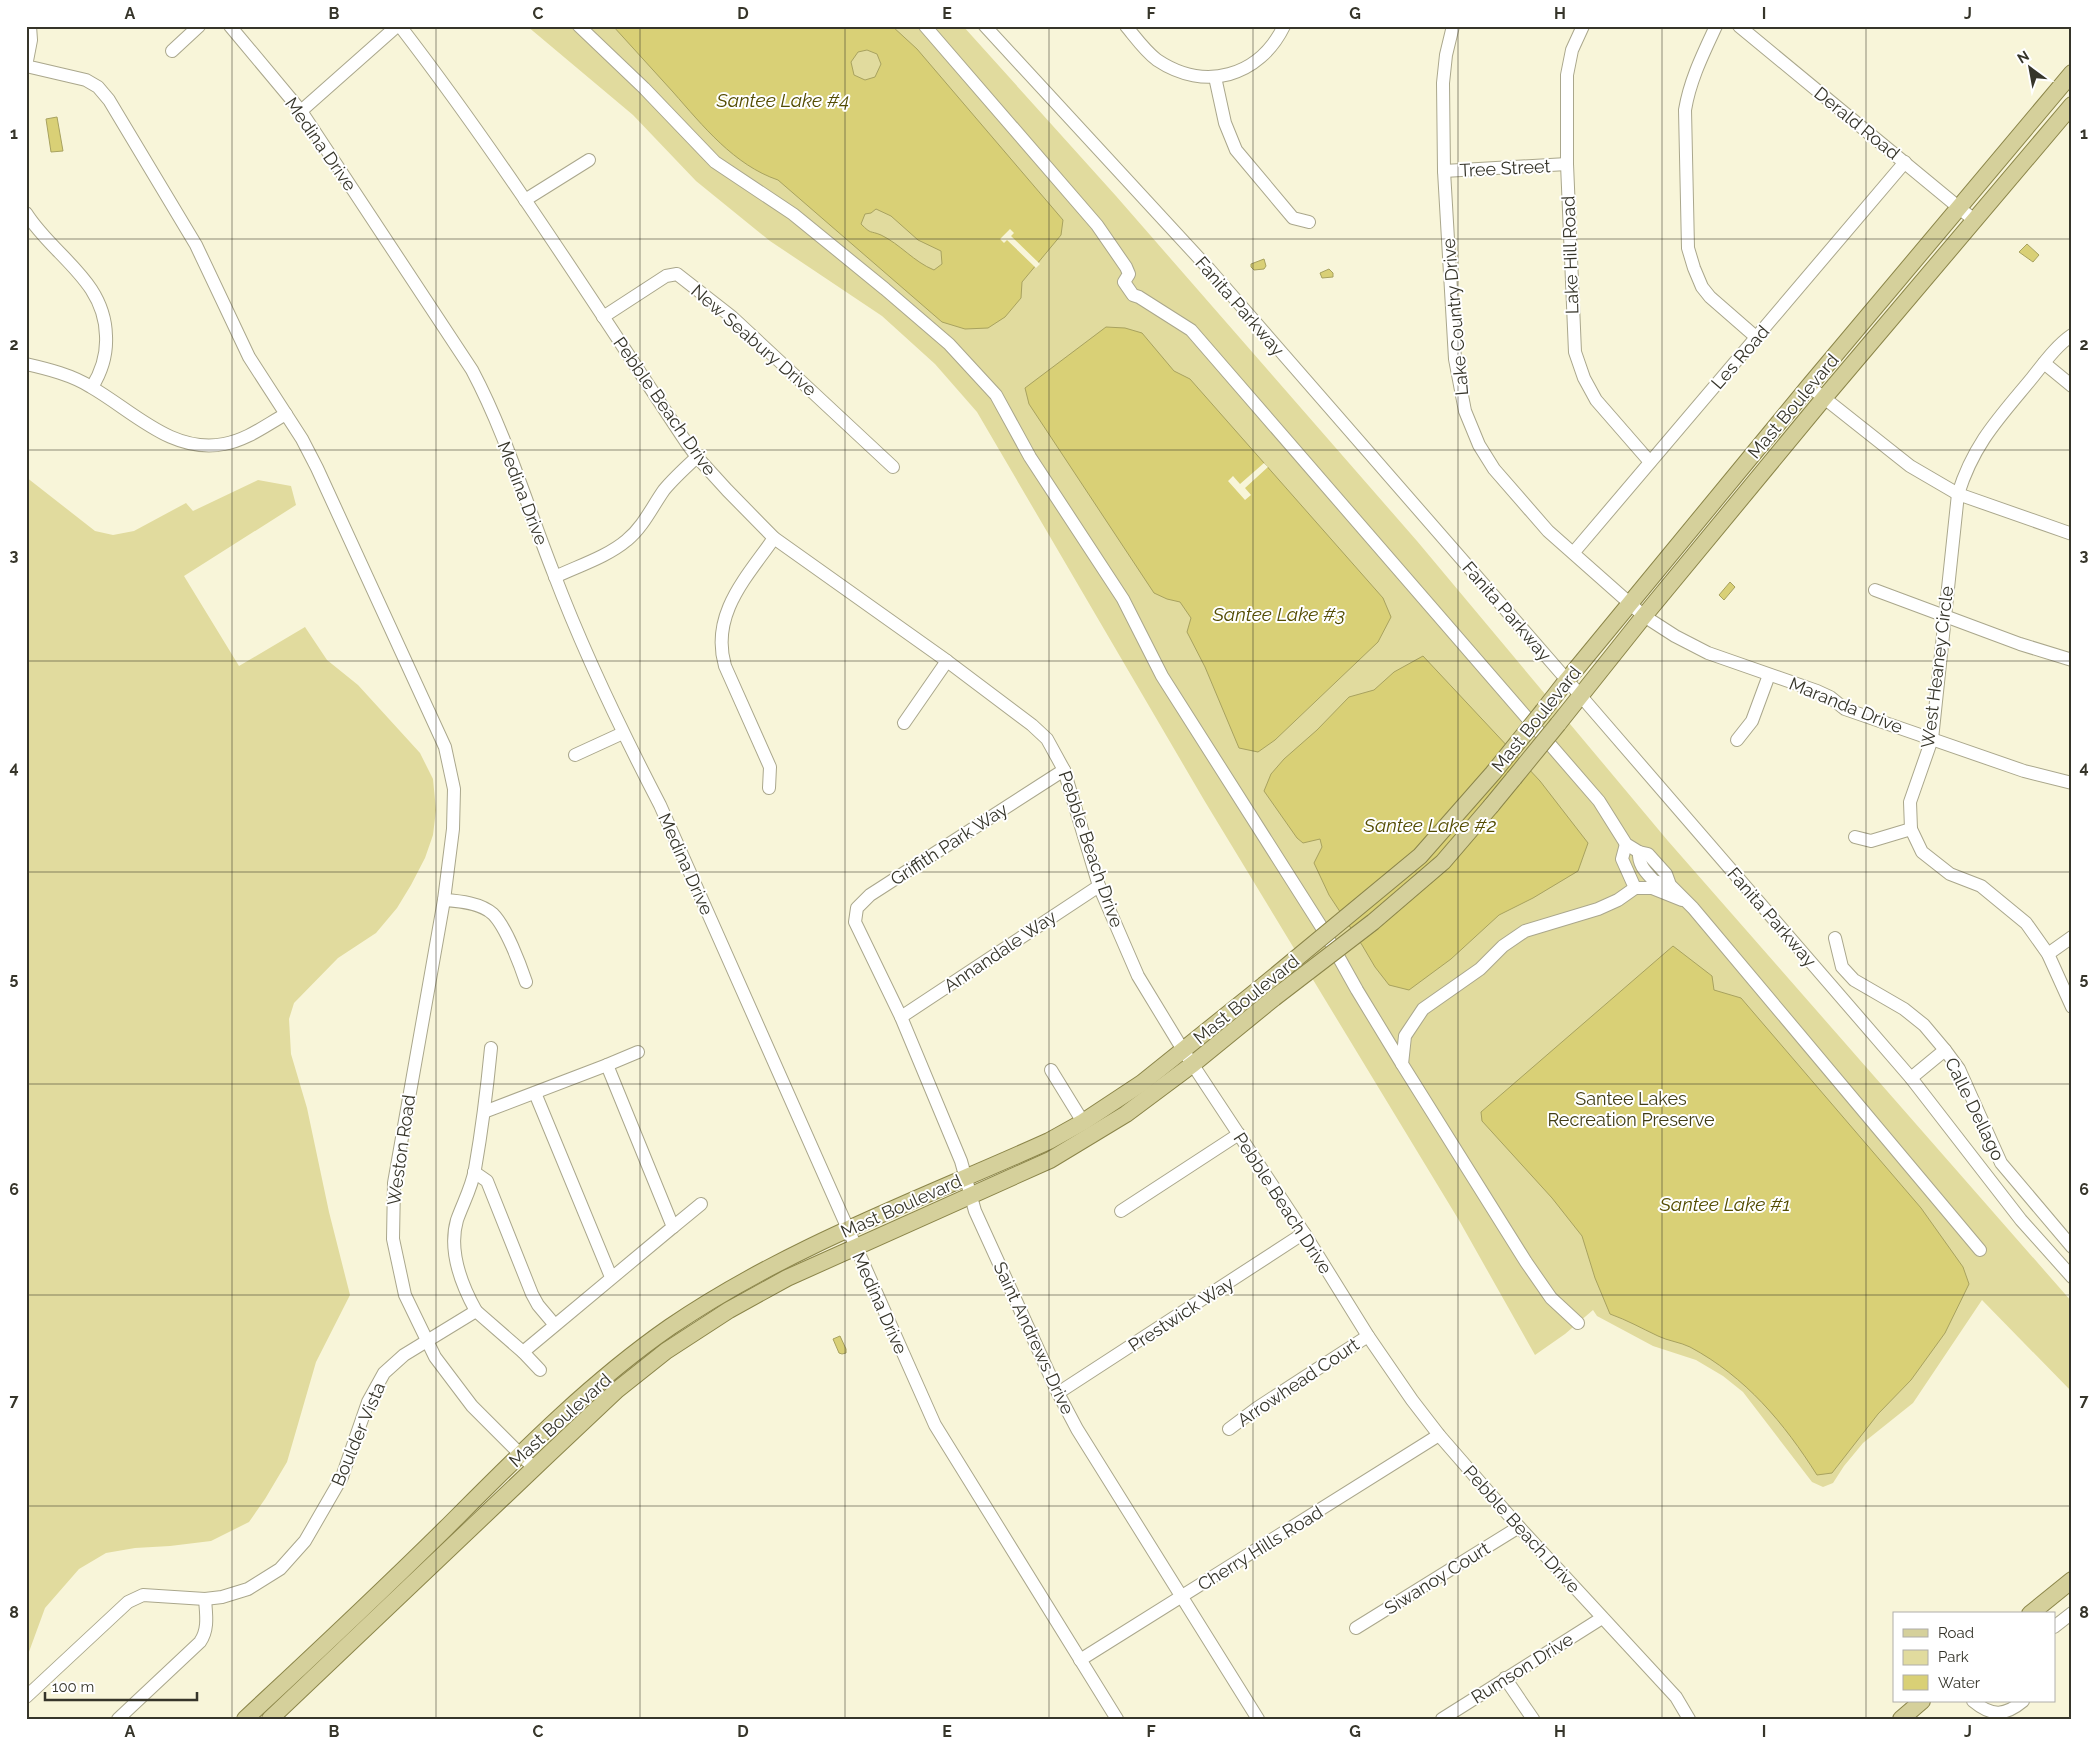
<svg xmlns="http://www.w3.org/2000/svg" width="2098" height="1745" font-family="Raleway,sans-serif">
<style>
.green{fill:#e1db9e}
.water{fill:#d9d076;stroke:#a8a25f;fill-rule:evenodd}
.pier{fill:#f8f5d9}
.lines{fill:none;stroke-linecap:round;stroke-linejoin:round}
.minor-casing{stroke:#aaa78c;stroke-width:14}
.major-casing{stroke:#8b8549;stroke-width:18}
.minor{stroke:#fff;stroke-width:12}
.major{stroke:#d5d09b;stroke-width:16}
.major-bridge-casing{stroke:#8b8549;stroke-width:18;stroke-linecap:butt}
.major-bridge{stroke:#d5d09b;stroke-width:16}
.grid{fill:none;stroke:#36352a;stroke-width:1;stroke-opacity:0.55}
.labels{text-anchor:middle;dominant-baseline:central;stroke-width:4;stroke-linejoin:round;paint-order:stroke}
.street-label{font-size:18px;fill:#36352a;stroke:#fff}
.park-label{font-size:18px;fill:#403c15;stroke:#fff}
.water-label{font-size:19px;font-style:italic;fill:#534c02;stroke:#fff}
.neatline{fill:none;stroke:#36352a;stroke-width:2}
.grid-label{font-size:16px;text-anchor:middle;font-weight:bold;fill:#36352a}
</style>
<rect width="100%" height="100%" fill="#f8f5d9"/>
<!-- green -->
<g class="green">
<polygon points="527,26 963,26 1116,196 1417,541 1668,841 2072,1302 2072,1392 1982,1300 1913,1403 1863,1443 1844,1466 1833,1483 1823,1487 1812,1482 1743,1392 1723,1376 1696,1360 1653,1346 1597,1316 1593,1310 1565,1334 1535,1355 1460,1222 1204,800 977,412 935,364 882,316 770,241 696,181 633,115"/>
<polygon points="26,477 95,531 113,535 134,531 186,503 193,511 258,480 291,486 296,505 184,576 239,666 305,627 327,660 358,685 420,753 433,779 436,810 433,835 425,858 411,885 397,908 376,933 338,958 294,1003 289,1019 291,1054 307,1108 329,1212 350,1295 316,1362 287,1462 265,1499 249,1522 211,1541 170,1546 135,1548 106,1553 79,1569 45,1608 26,1660"/>
</g>
<!-- water -->
<g class="water">
<path d="M613 26H892L917 49 1063 220 1061 235 1022 282 1021 298 1005 317 988 328 965 329 942 322 778 180C734 165 703 126 673 92 653 70 633 48 613 26ZM867 50 877 54 881 64 875 77 865 80 854 75 851 62 858 52ZM876 209 891 216 918 240 941 251 942 264 934 270C914 262 900 244 881 235 869 230 872 235 861 224L865 214 871 213Z"/>
<polygon points="57,117 63,151 51,152 46,119"/>
<polygon points="2027,244 2039,255 2033,262 2019,252"/>
<polygon points="1264,259 1266,266 1264,269 1254,270 1251,267 1251,264"/>
<polygon points="1329,269 1333,273 1333,277 1322,278 1320,273"/>
<polygon points="1106,327 1125,328 1142,333 1174,371 1190,379 1383,598 1391,617 1378,642 1275,740 1258,752 1239,748 1205,667 1187,632 1191,618 1180,602 1167,599 1154,593 1029,404 1025,388"/>
<polygon points="1730,582 1735,587 1724,600 1719,595"/>
<polygon points="1423,656 1540,781 1588,843 1578,871 1533,898 1499,915 1451,959 1409,990 1389,985 1375,967 1362,945 1329,895 1314,863 1322,847 1320,839 1303,843 1297,838 1264,791 1271,774 1284,759 1317,730 1349,697 1374,690 1394,672"/>
<path d="M1673 946 1712 976 1714 990 1741 998 1921 1208 1963 1267 1969 1284 1945 1333 1911 1380 1878 1414 1832 1473 1817 1475C1784 1423 1746 1377 1690 1347 1680 1342 1668 1341 1658 1336 1641 1328 1627 1320 1610 1314L1595 1278 1582 1236 1552 1198 1482 1121 1481 1112Z"/>
<polygon points="840,1336 846,1349 846,1353 842,1354 839,1353 833,1339"/>
</g>
<!-- pier -->
<g class="pier">
<polygon points="1010,229 1014,233 1011,236 1040,264 1036,268 1007,240 1004,243 1000,239"/>
<polygon points="1264,463 1268,467 1245,488 1251,495 1245,500 1228,481 1233,476 1240,484"/>
</g>
<g class="lines">
<defs>
<g id="minor">
<polyline points="30,26 31,40 26,66 86,80 98,87 109,100 196,245 249,357 302,439 317,468 445,747 454,789 453,829 444,900 394,1183 393,1239 405,1295 435,1357 472,1406 534,1468"/>
<path d="M230 26 301 111 472 370C506 434 527 506 554 574 584 653 621 730 660 805L935 1425 1117 1719"/>
<path d="M400 26C503 160 593 302 686 442L697 457 727 490 774 538 947 661 1032 725 1047 739 1064 770 1099 886 1138 976 1183 1050 1304 1233 1368 1336 1412 1400 1439 1435 1519 1527 1676 1697 1689 1719"/>
<polyline points="579,26 644,88 715,162 793,214 885,289 949,344 996,395 1030,457 1123,599 1162,676 1324,931 1357,990 1402,1064"/>
<polyline points="925,26 1097,225 1126,267 1129,274 1124,282 1133,295 1139,297 1191,330 1599,801 1626,844 1639,852 1648,854 1666,874 1670,885 1693,908 1980,1250"/>
<polyline points="985,26 1209,269 1580,695 1911,1078 2021,1220 2072,1277"/>
<path d="M1126 26C1136 38 1145 51 1157 60 1205 92 1259 77 1284 26"/>
<polyline points="1453,26 1446,55 1443,83 1444,171 1455,359 1465,411 1479,445 1494,469 1548,531 1644,616 1675,636 1708,653 1817,691 1830,697 1845,709 2024,771 2072,783"/>
<polyline points="1583,26 1572,50 1567,75 1567,164 1575,352 1584,378 1596,400 1650,462"/>
<path d="M1716 26C1703 54 1690 80 1685 110L1688 248 1694 268 1702 287 1710 297 1757 338"/>
<polyline points="1739,26 1974,220"/>
<polyline points="172,51 199,26"/>
<polyline points="1215,77 1225,123 1236,150 1293,218 1309,222"/>
<polyline points="301,111 397,26"/>
<polyline points="1444,171 1567,164"/>
<polyline points="525,200 589,160"/>
<path d="M26 213C53 256 105 280 106 336 107 355 102 371 92 387"/>
<polyline points="603,317 666,276 677,274 732,317 893,467"/>
<path d="M2072 335C2056 346 2044 363 2032 378 1999 418 1974 443 1958 494L1932 739 1910 802 1911 829 1922 852 1950 874 1981 886 2026 923 2048 954 2072 1007"/>
<polyline points="2044,363 2072,386"/>
<path d="M26 364C48 369 72 375 91 387 133 411 172 454 224 444 247 440 266 425 286 414"/>
<polyline points="1809,386 1910,466 1958,494 2072,534"/>
<polyline points="1574,552 1905,162"/>
<path d="M555 577C578 566 607 557 627 540 643 527 652 507 664 490 674 478 685 468 697 457"/>
<polyline points="1875,590 2020,644 2072,660"/>
<polyline points="904,723 947,661"/>
<polyline points="1737,740 1752,721 1769,675"/>
<polyline points="575,755 623,733"/>
<polyline points="1064,770 870,895 857,908 855,922 901,1017 961,1161 975,1211 1058,1393 1077,1429 1258,1719"/>
<path d="M769 788 770 767 725 666C710 614 747 577 774 538"/>
<polyline points="1855,837 1871,841 1911,829"/>
<path d="M1639 852C1638 865 1646 872 1654 881L1667 884"/>
<polyline points="1635,888 1652,888 1682,900"/>
<path d="M444 900C460 901 481 903 493 914 506 927 520 964 526 982"/>
<polyline points="1835,938 1842,967 1854,980 1904,1009 1924,1025 1945,1050 1959,1069 2001,1163 2072,1247"/>
<polyline points="2048,954 2072,937"/>
<polyline points="901,1017 1099,886"/>
<polyline points="607,1065 638,1052"/>
<polyline points="1051,1070 1083,1122"/>
<polyline points="1911,1078 1945,1050"/>
<polyline points="535,1093 611,1277"/>
<polyline points="474,1172 487,1181 532,1294 538,1305 554,1324"/>
<polyline points="1121,1211 1239,1134"/>
<polyline points="673,1227 701,1204"/>
<polyline points="476,1311 523,1352 673,1227 607,1065 484,1112"/>
<polyline points="1578,1323 1551,1298 1526,1262 1402,1064 1405,1036 1423,1009 1480,969 1503,946 1525,931 1598,909 1618,900 1635,888 1622,859 1626,844"/>
<polyline points="523,1352 540,1370"/>
<polyline points="1058,1393 1304,1233"/>
<polyline points="1229,1429 1257,1408 1368,1336"/>
<polyline points="2054,1627 2072,1613"/>
<polyline points="1356,1628 1519,1527"/>
<polyline points="1080,1660 1439,1435"/>
<polyline points="1505,1678 1533,1719"/>
<path d="M26 1697 128 1602 143 1595 205 1599 222 1597 248 1589 280 1569 305 1541 342 1477 368 1402 384 1373 404 1355 476 1311C461 1284 448 1251 457 1220 463 1203 472 1187 475 1169 482 1129 487 1089 491 1048"/>
<path d="M1973 1701C1992 1717 2005 1716 2023 1701"/>
<path d="M118 1719 200 1642C209 1629 206 1614 205 1599"/>
<polyline points="1442,1719 1602,1618"/>
</g>
<g id="major">
<polyline points="1543,711 1567,680 1809,386 2072,73"/>
<polyline points="1558,724 1644,616 1824,398 2072,105"/>
<polyline points="1491,806 1514,778"/>
<polyline points="2030,1614 2072,1580"/>
<path d="M245 1719C313 1656 380 1593 446 1528 516 1458 588 1384 670 1327 787 1247 921 1199 1049 1141L1083 1122 1142 1083 1264 985"/>
<polyline points="270,1719 548,1455 617,1390 666,1351 729,1310 787,1278 1050,1160 1126,1114 1193,1064 1274,998"/>
<polyline points="1901,1719 1922,1701"/>
</g>
</defs>
<!-- minor casing -->
<use href="#minor" class="minor-casing"/>
<!-- major casing -->
<use href="#major" class="major-casing"/>
<!-- minor -->
<use href="#minor" class="minor"/>
<!-- major -->
<use href="#major" class="major"/>
<defs>
<g id="major-bridge">
<polyline points="1514,778 1558,724"/>
<polyline points="1264,985 1420,856 1493,773 1543,711"/>
<polyline points="1274,998 1373,922 1443,862 1491,806"/>
</g>
</defs>
<!-- major-bridge casing -->
<use href="#major-bridge" class="major-bridge-casing"/>
<!-- major-bridge -->
<use href="#major-bridge" class="major-bridge"/>
</g>
<!-- grid -->
<path class="grid" d="M232 26V1719M436 26V1719M640 26V1719M845 26V1719M1049 26V1719M1253 26V1719M1458 26V1719M1662 26V1719M1866 26V1719M26 239H2072M26 450H2072M26 661H2072M26 872H2072M26 1084H2072M26 1295H2072M26 1506H2072"/>
<g class="labels">
<!-- street labels -->
<g class="street-label">
<text transform="translate(1857 123) rotate(39)">Derald Road</text>
<text transform="translate(321 144) rotate(55)">Medina Drive</text>
<text transform="translate(1505 168) rotate(-3)">Tree Street</text>
<text transform="translate(1570 255) rotate(-92)">Lake Hill Road</text>
<text transform="translate(1240 306) rotate(49)">Fanita Parkway</text>
<text transform="translate(1455 317) rotate(-95)">Lake Country Drive</text>
<text transform="translate(754 340) rotate(41)">New Seabury Drive</text>
<text transform="translate(1740 357) rotate(-49)">Les Road</text>
<text transform="translate(665 406) rotate(55)">Pebble Beach Drive</text>
<text transform="translate(1793 406) rotate(-50)">Mast Boulevard</text>
<text transform="translate(523 493) rotate(69)">Medina Drive</text>
<text transform="translate(1507 611) rotate(49)">Fanita Parkway</text>
<text transform="translate(1937 667) rotate(-83)">West Heaney Circle</text>
<text transform="translate(1846 705) rotate(22)">Maranda Drive</text>
<text transform="translate(1536 719) rotate(-51)">Mast Boulevard</text>
<text transform="translate(949 844) rotate(-33)">Griffith Park Way</text>
<text transform="translate(1091 849) rotate(71)">Pebble Beach Drive</text>
<text transform="translate(686 864) rotate(66)">Medina Drive</text>
<text transform="translate(1772 917) rotate(49)">Fanita Parkway</text>
<text transform="translate(1000 951) rotate(-34)">Annandale Way</text>
<text transform="translate(1246 999) rotate(-39)">Mast Boulevard</text>
<text transform="translate(1975 1109) rotate(64)">Calle Dellago</text>
<text transform="translate(401 1150) rotate(-82)">Weston Road</text>
<text transform="translate(1283 1203) rotate(57)">Pebble Beach Drive</text>
<text transform="translate(901 1206) rotate(-24)">Mast Boulevard</text>
<text transform="translate(880 1303) rotate(66)">Medina Drive</text>
<text transform="translate(1181 1314) rotate(-33)">Prestwick Way</text>
<text transform="translate(1034 1338) rotate(65)">Saint Andrews Drive</text>
<text transform="translate(1298 1382) rotate(-34)">Arrowhead Court</text>
<text transform="translate(560 1420) rotate(-42)">Mast Boulevard</text>
<text transform="translate(358 1434) rotate(-67)">Boulder Vista</text>
<text transform="translate(1522 1529) rotate(48)">Pebble Beach Drive</text>
<text transform="translate(1260 1548) rotate(-32)">Cherry Hills Road</text>
<text transform="translate(1437 1578) rotate(-32)">Siwanoy Court</text>
<text transform="translate(1522 1668) rotate(-32)">Rumson Drive</text>
</g>
<!-- park labels -->
<g class="park-label">
<text x="1631" y="1098">Santee Lakes<tspan x="1631" dy="21">Recreation Preserve</tspan></text>
</g>
<!-- water labels -->
<g class="water-label">
<text x="783" y="100">Santee Lake #4</text>
<text x="1279" y="614">Santee Lake #3</text>
<text x="1430" y="825">Santee Lake #2</text>
<text x="1725" y="1204">Santee Lake #1</text>
</g>
</g>
<!-- border -->
<rect width="2098" height="1745" fill="none" stroke="#ffffff" stroke-width="55"/>
<!-- legend -->
<rect x="1893" y="1612" width="162" height="90" fill="#ffffff" stroke="#afaeaa"/>
<rect x="1903" y="1629" width="25" height="8" fill="#d5d09b" stroke="#afaeaa"/>
<text x="1938" y="1638" font-size="15" fill="#36352a">Road</text>
<rect x="1903" y="1650" width="25" height="15" fill="#e1db9e" stroke="#afaeaa"/>
<text x="1938" y="1662" font-size="15" fill="#36352a">Park</text>
<rect x="1903" y="1675" width="25" height="15" fill="#d9d076" stroke="#afaeaa"/>
<text x="1938" y="1688" font-size="15" fill="#36352a">Water</text>
<!-- north arrow -->
<g transform="translate(2030 68) rotate(328)" stroke="#ffffff" stroke-width="4" paint-order="stroke">
<path d="M0-4L9 19L0 12L-9 19Z" fill="#36352a"/>
<text y="-8" font-size="14" font-weight="bold" text-anchor="middle" fill="#36352a">N</text>
</g>
<!-- scale -->
<path d="M45 1692v8h152v-8" fill="none" stroke="#36352a" stroke-width="2.5"/>
<text x="52" y="1692" font-size="15" fill="#36352a" stroke="#ffffff" stroke-width="4" paint-order="stroke">100 m</text>
<rect x="28" y="28" width="2042" height="1690" class="neatline"/>
<g class="grid-label">
<text x="130" y="19">A</text>
<text x="334" y="19">B</text>
<text x="538" y="19">C</text>
<text x="743" y="19">D</text>
<text x="947" y="19">E</text>
<text x="1151" y="19">F</text>
<text x="1355" y="19">G</text>
<text x="1560" y="19">H</text>
<text x="1764" y="19">I</text>
<text x="1968" y="19">J</text>
<text x="14" y="139">1</text>
<text x="2084" y="139">1</text>
<text x="14" y="350">2</text>
<text x="2084" y="350">2</text>
<text x="14" y="561">3</text>
<text x="2084" y="561">3</text>
<text x="14" y="773">4</text>
<text x="2084" y="773">4</text>
<text x="14" y="984">5</text>
<text x="2084" y="984">5</text>
<text x="14" y="1195">6</text>
<text x="2084" y="1195">6</text>
<text x="14" y="1406">7</text>
<text x="2084" y="1406">7</text>
<text x="14" y="1618">8</text>
<text x="2084" y="1618">8</text>
<text x="130" y="1737">A</text>
<text x="334" y="1737">B</text>
<text x="538" y="1737">C</text>
<text x="743" y="1737">D</text>
<text x="947" y="1737">E</text>
<text x="1151" y="1737">F</text>
<text x="1355" y="1737">G</text>
<text x="1560" y="1737">H</text>
<text x="1764" y="1737">I</text>
<text x="1968" y="1737">J</text>
</g>
</svg>
